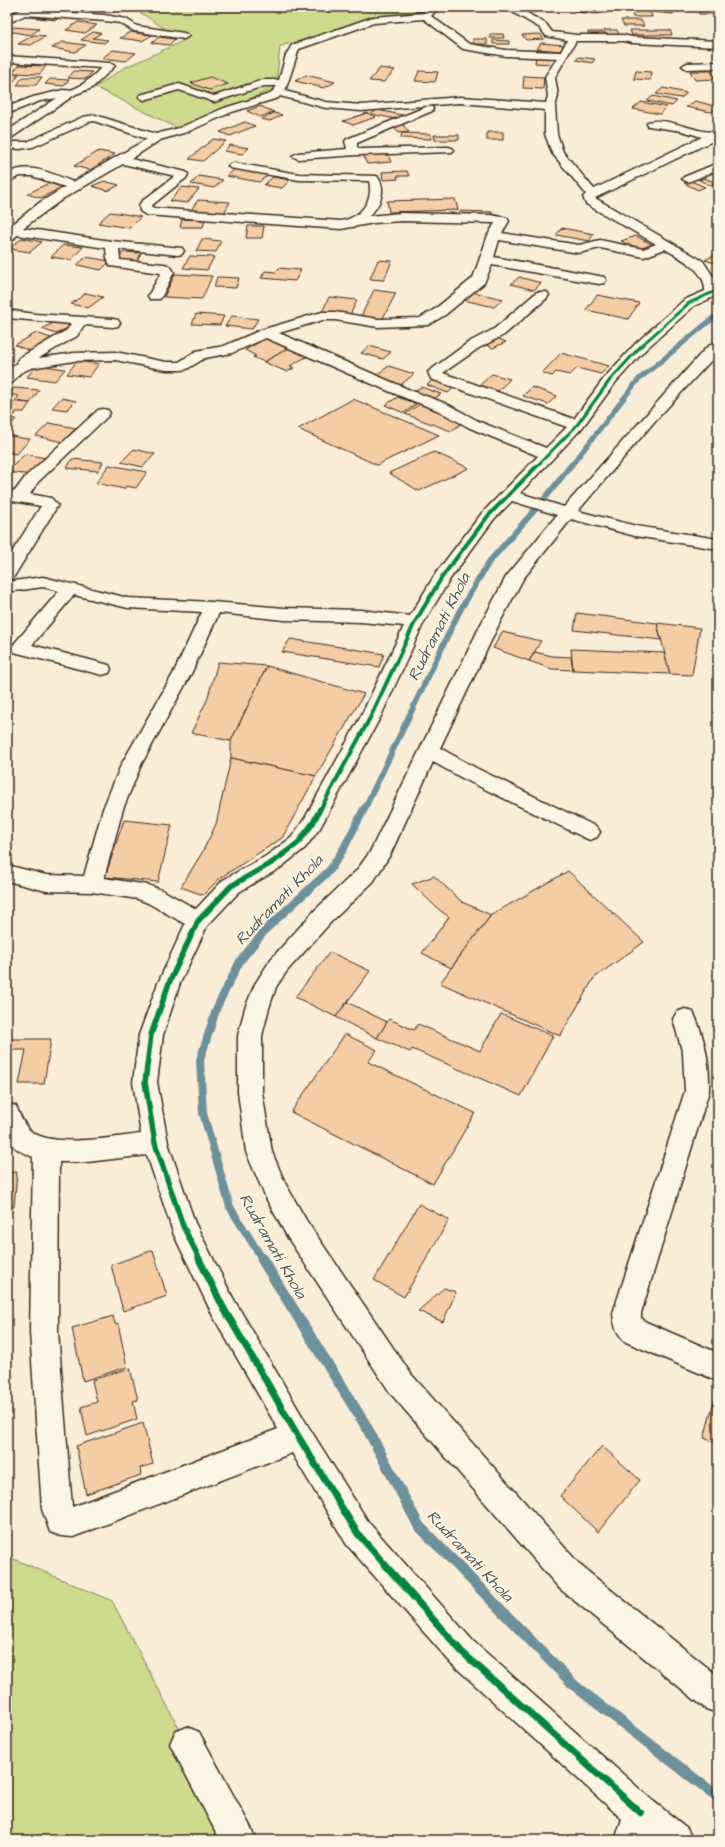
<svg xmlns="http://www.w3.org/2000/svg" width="725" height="1847" font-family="'Architects Daughter',sans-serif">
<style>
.green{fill:#ceda8d;stroke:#848256}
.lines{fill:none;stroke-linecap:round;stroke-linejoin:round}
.stream-far3{stroke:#6c919b;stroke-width:5}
.stream-far2{stroke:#6c919b;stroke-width:6}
.stream-far1{stroke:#6c919b;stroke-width:8}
.stream{stroke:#6c919b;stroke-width:11}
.building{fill:#f4cda4;stroke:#3b2a1e}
.minor-casing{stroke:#3b2a1e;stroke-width:3}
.minor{fill:#fcf5e5;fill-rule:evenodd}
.cycleway-far3-casing{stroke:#fcf5e5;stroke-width:4.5}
.cycleway-far2-casing{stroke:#fcf5e5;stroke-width:6}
.cycleway-far1-casing{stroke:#fcf5e5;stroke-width:8}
.cycleway-casing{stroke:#fcf5e5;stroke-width:10}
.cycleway-far3{stroke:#00873e;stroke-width:3}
.cycleway-far2{stroke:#00873e;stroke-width:4}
.cycleway-far1{stroke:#00873e;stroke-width:5.5}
.cycleway{stroke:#00873e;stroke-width:7}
.labels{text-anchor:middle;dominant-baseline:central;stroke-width:3.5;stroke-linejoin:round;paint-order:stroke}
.water-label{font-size:16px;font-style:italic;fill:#505552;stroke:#fcf5e5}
</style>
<rect width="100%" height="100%" fill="#faedd8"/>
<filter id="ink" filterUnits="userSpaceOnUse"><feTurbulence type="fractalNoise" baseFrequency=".025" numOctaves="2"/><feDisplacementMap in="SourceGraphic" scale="8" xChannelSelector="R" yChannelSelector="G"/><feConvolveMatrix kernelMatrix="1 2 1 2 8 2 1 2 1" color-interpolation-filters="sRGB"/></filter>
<g filter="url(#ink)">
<!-- green -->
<g class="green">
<polygon points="132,7 403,7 422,12 280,46 276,88 177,128 95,87 124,68 183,41"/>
<polygon points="7,1556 112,1601 238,1840 7,1840"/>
</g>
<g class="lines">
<!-- stream-far3 -->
<polyline class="stream-far3" points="571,466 638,380 718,314"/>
<!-- stream-far2 -->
<polyline class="stream-far2" points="364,810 459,612 489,562 547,496 571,465"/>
<!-- stream-far1 -->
<polyline class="stream-far1" points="263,1260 230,1207 203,1113 200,1060 217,1007 240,961 267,928 330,870 344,848 364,809"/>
<!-- stream -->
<polyline class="stream" points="262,1259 366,1426 419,1526 575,1686 718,1797"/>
</g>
<!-- building -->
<g class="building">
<polygon points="7,7 26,7 19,12 7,11"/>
<polygon points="103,7 116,7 123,9 114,12 101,8"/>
<polygon points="656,8 674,9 673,14 654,12"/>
<polygon points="698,10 716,11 717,14 699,14"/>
<polygon points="632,11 650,11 652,17 633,17"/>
<polygon points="35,13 61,16 56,20 30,17"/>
<polygon points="621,20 641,20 644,26 624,26"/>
<polygon points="78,22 97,25 85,33 66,30"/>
<polygon points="14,27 39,29 31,35 8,31"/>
<polygon points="604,30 617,30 620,37 607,37"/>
<polygon points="630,30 670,30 672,35 632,35"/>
<polygon points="93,32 101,33 93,38 108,40 104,43 81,40"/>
<polygon points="130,32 152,35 142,41 120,38"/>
<polygon points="588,32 603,32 605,37 590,37"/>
<polygon points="490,34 503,34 504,38 490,38"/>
<polygon points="540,34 544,39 526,40 522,35"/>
<polygon points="34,35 46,36 31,45 18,44"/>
<polygon points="159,37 175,39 169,45 152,43"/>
<rect x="473" y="39" width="14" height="5"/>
<polygon points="493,40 509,41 509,44 493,44"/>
<polygon points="62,42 86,45 75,52 52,48"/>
<polygon points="541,43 565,45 561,51 537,49"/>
<polygon points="113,50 136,53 126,61 102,58"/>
<polygon points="536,57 550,57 549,64 535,63"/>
<polygon points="579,57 595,59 592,63 576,60"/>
<polygon points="19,65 46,66 40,74 12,73"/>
<polygon points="380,68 395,70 384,82 369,81"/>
<polygon points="74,71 92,72 86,79 68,78"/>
<polygon points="419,71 438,72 435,82 415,81"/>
<polygon points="636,71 651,72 650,80 634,79"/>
<polygon points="690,71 711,71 716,79 695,80"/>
<polygon points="7,74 19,74 14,81 7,81"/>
<polygon points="306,75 335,82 324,88 295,81"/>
<polygon points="524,76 544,77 543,89 523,88"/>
<polygon points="23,77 42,77 36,85 17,85"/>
<polygon points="210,77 228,84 209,90 191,83"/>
<polygon points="50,79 69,80 64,86 45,84"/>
<polygon points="663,88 687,93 681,98 656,94"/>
<polygon points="653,96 677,101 672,106 647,101"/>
<polygon points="695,101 718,107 718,109 710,112 686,107"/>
<polygon points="641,102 667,107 660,114 633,109"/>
<polygon points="260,106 274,112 260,117 247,111"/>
<polygon points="377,110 402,115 396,119 371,114"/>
<polygon points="274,113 282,115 270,121 261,119"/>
<polygon points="367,113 376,117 353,125 343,121"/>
<polygon points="245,122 255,126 230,136 220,132"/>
<polygon points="402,124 409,132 399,133 391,125"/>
<rect x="487" y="132" width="16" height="8"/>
<polygon points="402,133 431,134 431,139 401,138"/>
<polygon points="434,135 459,135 459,140 435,140"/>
<polygon points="213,139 226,141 203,161 189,159"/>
<polygon points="230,145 249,148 242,154 224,151"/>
<polygon points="99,151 115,154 90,170 74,166"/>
<polygon points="387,153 391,162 367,164 363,155"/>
<polygon points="235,169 268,175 259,182 227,176"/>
<polygon points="407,171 409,176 397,176 398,179 383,180 382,172"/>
<polygon points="199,176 223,180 214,188 191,184"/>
<polygon points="273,177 290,180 282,188 264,185"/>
<polygon points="705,178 716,183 710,185 699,180"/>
<polygon points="104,181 119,185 108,191 92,186"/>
<polygon points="691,181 705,187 698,190 684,183"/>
<polygon points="49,183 62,187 41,198 27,194"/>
<polygon points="182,187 199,189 187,203 170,201"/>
<polygon points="455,199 458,210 389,212 387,201"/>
<polygon points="198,200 230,202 224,213 191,210"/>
<polygon points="460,211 492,212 492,217 459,215"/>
<polygon points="110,212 125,214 141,217 130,228 98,223"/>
<polygon points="182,219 205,220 203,227 180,227"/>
<polygon points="248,226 264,226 262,238 246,238"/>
<polygon points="562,228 594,234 589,241 556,235"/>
<polygon points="636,236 655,246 640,251 621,241"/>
<polygon points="22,238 42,242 30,252 9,249"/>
<polygon points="202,239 221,241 216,252 196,251"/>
<polygon points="63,245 83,247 71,260 51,257"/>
<polygon points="123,252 141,253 137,262 118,261"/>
<polygon points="717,253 718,264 705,260"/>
<polygon points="190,256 214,257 207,270 183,268"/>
<polygon points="86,257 110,261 101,270 77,265"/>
<polygon points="378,260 392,261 384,280 370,279"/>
<polygon points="279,268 301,270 295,281 261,278 265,271 276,272"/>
<polygon points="175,274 212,276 202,299 164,297"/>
<polygon points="217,277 239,278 236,288 214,287"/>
<polygon points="519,277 541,283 534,290 511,284"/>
<polygon points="374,290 396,293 382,320 360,318"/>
<polygon points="468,291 503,299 494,307 459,299"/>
<polygon points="86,293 103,297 88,308 71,304"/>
<polygon points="597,295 639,303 628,319 586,310"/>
<polygon points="329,297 357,300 350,315 322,312"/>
<polygon points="196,314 224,316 220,325 192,324"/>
<polygon points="232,316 258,319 252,329 225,326"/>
<polygon points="57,321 71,326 56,334 42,329"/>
<polygon points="36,333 51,338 30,351 15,345"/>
<polygon points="495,337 506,342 493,348 484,344"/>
<polygon points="266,338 289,348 264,362 253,357 256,356 245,350"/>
<polygon points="369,346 391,352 383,359 361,353"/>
<polygon points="289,348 308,356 290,366 294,368 287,372 264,362"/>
<polygon points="561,353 609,366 601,374 577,368 570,375 556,372 552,376 542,373"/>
<polygon points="77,361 99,364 89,377 67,374"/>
<polygon points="37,365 65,369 55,381 27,377"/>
<polygon points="389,366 414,374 398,387 372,378"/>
<polygon points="492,374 510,379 498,391 480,385"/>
<polygon points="434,379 456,386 448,393 427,385"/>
<polygon points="421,387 441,394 432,400 412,393"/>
<polygon points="532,387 557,396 548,404 523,396"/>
<polygon points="14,388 39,390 30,403 15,401 19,396 9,394"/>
<polygon points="398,397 416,404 404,413 385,405"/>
<polygon points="61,398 76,401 67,410 52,408"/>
<polygon points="353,399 439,435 377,465 298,429"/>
<polygon points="7,401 30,403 24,412 16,412 15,415 7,414"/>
<polygon points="420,404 465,421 451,431 405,414"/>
<polygon points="7,417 16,419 7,429"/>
<polygon points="49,423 76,428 63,442 36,436"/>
<polygon points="7,435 21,438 30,439 17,454 7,452"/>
<polygon points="134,449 155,454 143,467 121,462"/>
<polygon points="434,452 469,468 419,491 389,473"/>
<polygon points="25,454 46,458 32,475 7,472"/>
<polygon points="72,459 103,462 98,471 67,468"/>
<polygon points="109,465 147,472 136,488 126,486 124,489 96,483"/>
<polygon points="577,613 657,623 661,640 574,630"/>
<polygon points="657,623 700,628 692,675 670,674"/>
<polygon points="502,632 541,641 529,661 493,648"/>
<polygon points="290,639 384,654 379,667 282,652"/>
<polygon points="571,649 664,653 670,674 573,670"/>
<polygon points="535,652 552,656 571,657 573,670 552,669 529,661"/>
<polygon points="218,662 267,666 231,741 191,733 207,700"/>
<polygon points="267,666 364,694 316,776 231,758 231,741"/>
<polygon points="231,758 316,776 282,838 220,878 203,895 181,887 203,851 216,824"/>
<polygon points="124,820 172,825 158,882 105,877"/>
<polygon points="568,871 644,942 594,978 560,1036 440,983 491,915"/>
<polygon points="434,876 462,902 491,915 451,968 422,953 449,917 437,908 412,884"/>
<polygon points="330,952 370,971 336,1017 295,997"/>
<polygon points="347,1002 387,1022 377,1038 336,1017"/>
<polygon points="501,1014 553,1036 521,1096 412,1049 410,1052 377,1038 389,1019 414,1030 418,1024 480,1051"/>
<polygon points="345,1034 377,1050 368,1062 475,1113 433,1184 291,1112"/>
<polygon points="7,1039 51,1039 44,1084 19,1084 26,1050 7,1050"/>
<polygon points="17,1172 14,1207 7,1207 7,1173"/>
<polygon points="419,1204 449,1220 404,1297 374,1280"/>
<polygon points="153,1250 167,1296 123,1311 111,1265"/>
<polygon points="444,1288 456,1292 443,1322 418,1311"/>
<polygon points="113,1316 115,1324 118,1323 127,1367 83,1381 72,1328"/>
<polygon points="130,1368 138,1400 133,1401 137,1419 87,1436 81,1407 97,1402 92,1380"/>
<polygon points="718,1387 718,1444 704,1438"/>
<polygon points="143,1423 153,1464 140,1468 141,1475 86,1494 76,1446"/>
<polygon points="602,1446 640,1480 598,1532 560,1496"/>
</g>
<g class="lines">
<defs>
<g id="minor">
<polygon points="25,7 37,7 34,10 105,15 126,19 137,26 184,33 189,36 184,39 134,31 120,23 105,21 25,15 7,24 7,17"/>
<path d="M429 7H439L431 16 469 44 506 50 561 52 567 40 546 36 540 28 514 13 511 9 513 7H556L551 10 524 11 546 24 552 32 577 35H623L632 37 718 41V47L632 43 623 41H576L555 77 558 96 555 107 557 134 563 152 594 189 702 137 682 131 648 126 647 124 648 122C671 116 698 136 718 131L717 139 595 198 703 261 718 284V295L694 306 646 349 615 383 582 428 520 493 564 507 705 349 713 343 718 342V353L654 422 578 511 636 526 718 539V549L635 536 571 519 523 579 499 624 440 748 476 768 597 827 600 832 597 837 590 840 583 837 462 778 433 762 390 855 373 882 331 922 287 971 276 987 269 1008 262 1036V1092L272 1152 285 1183 306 1220 411 1374 581 1566 718 1676V1713L706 1709 559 1588 391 1394 288 1238 266 1198 246 1152 238 1092V1036L245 1008 255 984 271 959 315 910 357 870 370 852 481 624 506 577 557 515 512 501 494 519 450 579 424 622 381 716 320 828 305 848 280 868 239 892 207 926 180 983 163 1035 157 1082 168 1143 195 1223 233 1298 308 1426 369 1523 473 1641 653 1801 687 1828 692 1840H615L622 1819 451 1663 347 1545 292 1453 73 1537 61 1536 50 1532 42 1509 30 1332 33 1157C0 1144 7 1135 7 1103L16 1106C20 1115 24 1127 32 1132 55 1148 114 1137 141 1134L133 1082 139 1035 158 983 185 924 148 903 138 899 92 892 46 891 7 881V865L46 875 84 876 103 809 121 765 173 674 202 612 128 608 74 595 32 645 109 665 111 669 109 673 102 675 14 652 11 648 14 644 59 591 43 587 7 592V582L43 577 128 598 213 602 284 608 361 610 410 616 436 573 482 513 538 456 470 428 437 410 400 396 266 338 232 353 205 358 187 369 182 370H166L115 360 74 361 31 368 20 373 12 383 7 384C7 371 5 369 18 363L17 361 19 358 67 330 71 324 7 318V310L35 314 113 319 118 320 120 323 118 326 113 327 84 325 77 336 39 358 74 353 115 352 166 362H179L196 351 224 346 261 330 322 312H335L378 319 420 318 435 309 473 278 488 235 495 223 401 221 374 223 341 229 146 215 140 211 139 205 141 202 175 176 123 164 64 198 23 228 111 241 182 248 184 251 182 254 178 255 119 249 120 260 164 264C169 265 172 268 174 272L162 296 160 299H150L148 296 161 273 110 266 107 258 106 248 17 235 11 242 7 243 8 228 39 203 65 187 32 176H20L7 182V174C28 161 53 174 73 182L147 139 94 121 89 122 33 147 20 149 7 148V142H27L83 117 95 115 156 134 179 128 224 108 270 94 277 86H264L214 102 179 90 144 100 139 97 140 95 179 84 214 96 263 80H279L286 55 292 45 373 17 423 13ZM424 19 463 49 506 56 557 58 545 77 548 96 546 103 460 97 361 105 326 102 285 91 299 49 374 23ZM280 96 326 108 361 111 460 103 545 110V134L552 153 586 194 583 197 586 204 656 244 643 249 600 240 579 245 502 233 509 221 507 218 491 215 401 213 369 216C381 205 387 189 377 176L299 174 234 163 230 164 228 166 230 168 299 180 369 181C374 201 360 218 341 221L151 208V206L186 178 188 174 186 172 131 159 160 140 187 132 232 112 278 98ZM499 240 579 253 600 248 644 257 665 249C680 258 706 270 705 291L684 300 636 343 605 377 574 419 443 373 479 348 504 335 547 298 549 295 547 292H537L494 329 469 342 428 372 431 379 567 427 546 448 480 422 447 404 410 390 279 333 323 320H335L378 327 428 325 445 315 484 283 492 265 599 284 604 283 606 280 604 277 599 276 494 257ZM219 613 284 620 361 622 404 626 361 716 305 818 291 838 266 856 223 880 196 909 164 891 148 885 104 878 123 809 141 765 191 674ZM147 1155 174 1235 213 1316 278 1429 72 1507 58 1332 59 1162H87Z"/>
<path d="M569 7H611L613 9C607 15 575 13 569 7Z"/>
<path d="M7 56 110 63 115 66 92 88 76 94 11 138 7 139V131L57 98 40 101 7 114V107L33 97 63 90C76 93 92 77 101 68L7 62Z"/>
<polygon points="718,62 718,68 687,69 682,66 687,63"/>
<polygon points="428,106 432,107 433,109 432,111 357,143 357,147 360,149 448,147 452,148 454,150 452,152 357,155 298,159 292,156 298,153 347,149 345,141 347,139"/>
<polygon points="718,163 718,170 688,182 682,179 684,177"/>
<polygon points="103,409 108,410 110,413 108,416 38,482 30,494 51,498 58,505 13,578 7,579 7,560 41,506 7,500 7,490 15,491 26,476 98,410"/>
<path d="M685 1009 693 1012C705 1037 710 1064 709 1091L641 1313V1318L646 1322 718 1353V1381L626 1342C616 1333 614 1326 613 1313L685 1091 683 1054 673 1019 677 1012Z"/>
<polygon points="187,1727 199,1732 251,1828 256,1840 220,1840 170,1744 175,1732"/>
</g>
</defs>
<!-- minor casing -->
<use href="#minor" class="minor-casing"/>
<!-- minor -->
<use href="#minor" class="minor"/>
<defs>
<polyline id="cycleway-far3" points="537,466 577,425 610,380 641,346 689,303 718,290"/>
<polyline id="cycleway-far2" points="320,810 371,716 415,622 442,577 488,516 538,465"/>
<polyline id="cycleway-far1" points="200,1260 183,1226 155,1143 145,1082 151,1035 169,983 198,921 231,886 273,862 298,843 313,823 320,809"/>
<polyline id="cycleway" points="199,1259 223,1307 298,1436 358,1534 462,1652 641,1813"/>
</defs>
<!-- cycleway-far3 casing -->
<use href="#cycleway-far3" class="cycleway-far3-casing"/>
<!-- cycleway-far2 casing -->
<use href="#cycleway-far2" class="cycleway-far2-casing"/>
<!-- cycleway-far1 casing -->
<use href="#cycleway-far1" class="cycleway-far1-casing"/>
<!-- cycleway casing -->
<use href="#cycleway" class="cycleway-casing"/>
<!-- cycleway-far3 -->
<use href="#cycleway-far3" class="cycleway-far3"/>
<!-- cycleway-far2 -->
<use href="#cycleway-far2" class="cycleway-far2"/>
<!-- cycleway-far1 -->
<use href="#cycleway-far1" class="cycleway-far1"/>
<!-- cycleway -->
<use href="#cycleway" class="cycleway"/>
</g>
</g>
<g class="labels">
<!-- water labels -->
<g class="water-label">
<text transform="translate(439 627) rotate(-63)">Rudramati Khola</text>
<text transform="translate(279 900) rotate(-46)">Rudramati Khola</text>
<text transform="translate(273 1246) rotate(60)">Rudramati Khola</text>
<text transform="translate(470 1556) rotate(47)">Rudramati Khola</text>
</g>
</g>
<!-- margin -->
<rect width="725" height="1847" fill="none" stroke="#fcf5e5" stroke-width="24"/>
<rect x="12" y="12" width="701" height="1823" fill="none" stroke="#3b2a1e" stroke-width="1.5" filter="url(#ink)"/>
</svg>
